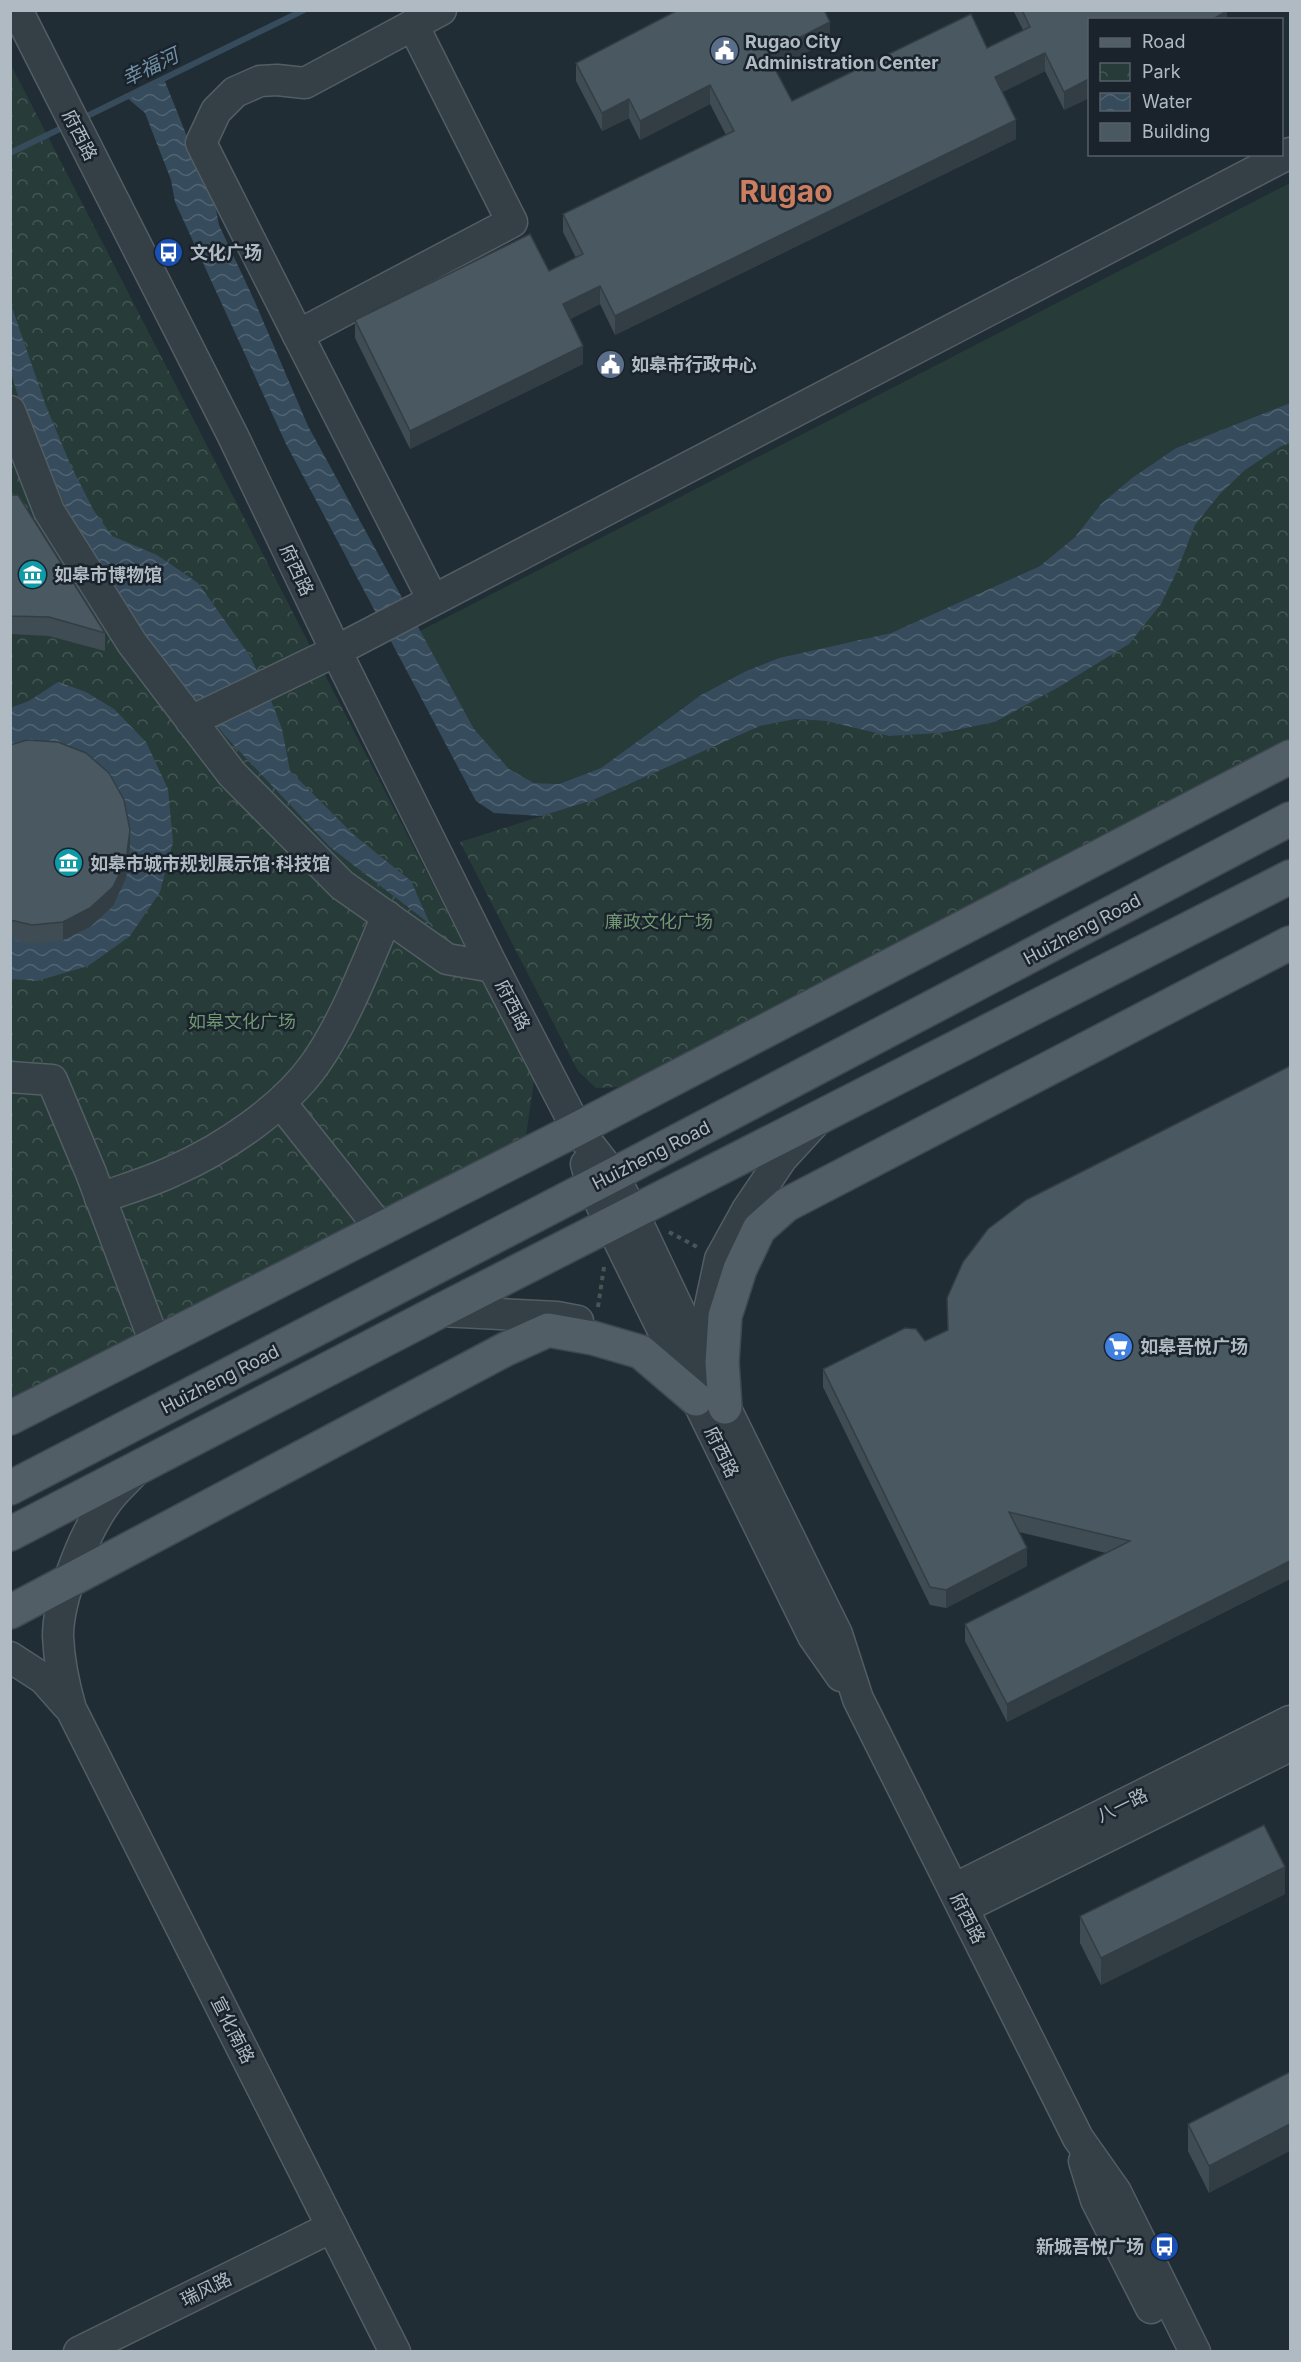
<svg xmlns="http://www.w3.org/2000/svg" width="1301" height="2362" font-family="Inter,'Noto Sans SC',sans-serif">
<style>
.park{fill:url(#park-crowns)}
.garden{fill:#273c39}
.water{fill:url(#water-waves)}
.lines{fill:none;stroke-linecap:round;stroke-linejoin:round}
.stream{stroke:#364c5c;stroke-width:6}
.minor-casing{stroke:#525d64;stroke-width:33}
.major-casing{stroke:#3e4850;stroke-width:36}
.path{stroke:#445856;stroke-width:4;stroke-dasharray:4.5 4.5;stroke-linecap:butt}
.minor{stroke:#343f46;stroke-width:30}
.major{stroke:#525e66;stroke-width:33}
.wall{fill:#3f4c53}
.shaded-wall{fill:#333e44}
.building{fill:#495861;stroke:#333e44;stroke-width:1.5}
.labels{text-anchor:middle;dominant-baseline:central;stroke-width:5;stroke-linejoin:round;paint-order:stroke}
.poi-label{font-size:18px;font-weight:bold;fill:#afbac3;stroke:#1a232b;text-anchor:start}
.street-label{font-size:18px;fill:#afbac3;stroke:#1a232b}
.park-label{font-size:18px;fill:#709772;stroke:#1a232b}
.water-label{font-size:20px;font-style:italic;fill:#7090a5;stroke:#1a232b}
.town-label{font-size:30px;font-weight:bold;fill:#cc7e61;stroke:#1a232b}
</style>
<defs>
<pattern id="park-crowns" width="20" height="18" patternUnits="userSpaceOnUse" patternTransform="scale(1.5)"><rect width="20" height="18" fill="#273c39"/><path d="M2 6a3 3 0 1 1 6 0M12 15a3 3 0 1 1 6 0" fill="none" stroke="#445654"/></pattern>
<pattern id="water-waves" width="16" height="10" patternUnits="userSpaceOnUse" patternTransform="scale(1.5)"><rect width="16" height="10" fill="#364c5c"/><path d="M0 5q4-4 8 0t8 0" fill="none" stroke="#516472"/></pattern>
</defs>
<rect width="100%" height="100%" fill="#212d35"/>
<!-- park -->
<g class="park">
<polygon points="10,63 534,1081 526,1135 11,1402"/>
<polygon points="1290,443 1290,747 637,1086 596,1088 578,1071 460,842 593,800 760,726 796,719 826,721 889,736 941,733 995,722 1059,687 1129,644 1178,569 1195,525 1220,494 1245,470 1280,447"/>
</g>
<!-- garden -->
<polygon class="garden" points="1290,183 1290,403 1176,448 1132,478 1101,504 1075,537 1040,566 891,633 779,658 746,671 701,695 601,768 559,784 534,783 509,769 490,748 474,729 420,631"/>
<!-- water -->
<g class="water">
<polygon points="164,79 188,139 212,189 219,225 255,302 308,426 474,729 509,769 534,783 559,784 601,768 701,695 746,671 779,658 891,633 1040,566 1075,537 1101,504 1132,478 1176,448 1290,403 1290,443 1280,447 1245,470 1220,494 1195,525 1178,569 1161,604 1129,644 1059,687 995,722 941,733 889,736 826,721 796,719 760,726 593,800 542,816 494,813 476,801 286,444 175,202 171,180 145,113 126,97"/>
<polygon points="10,302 46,406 71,466 94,511 112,536 157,555 198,583 250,656 270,698 282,729 290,771 354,835 411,881 430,924 330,847 227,738 171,671 134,620 103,572 65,505 18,396 11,373"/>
<polygon points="58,682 86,692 114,709 146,742 168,789 173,842 160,892 130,936 88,966 37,981 11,979 10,708 29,701"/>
</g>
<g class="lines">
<!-- stream -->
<g class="stream">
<polyline points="81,119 304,10"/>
<polyline points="10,153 66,126"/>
</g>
<defs>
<g id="minor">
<polyline points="17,10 233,436 336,651 493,967 577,1129 613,1175 633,1213 725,1407 837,1634 858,1699 1078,2138 1116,2192 1195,2352"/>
<polyline points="413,25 512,222 298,335 433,600"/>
<polyline points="298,335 201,143 216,111 235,92 260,81 277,80 305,83 441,10"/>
<polyline points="10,411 49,511 132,643 232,774 342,885 447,959 493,967"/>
<polyline points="191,721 336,651 1290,153"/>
<polyline points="10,1077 52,1080 91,1173 155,1343"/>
<polyline points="281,1103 380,1228"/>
<polyline points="586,1164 592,1186 813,1636 841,1676"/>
<path d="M100 1198C125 1189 150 1182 173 1171 223 1149 283 1109 315 1064 345 1021 366 965 387 916"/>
<polyline points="440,1311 557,1317 578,1321"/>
<polyline points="704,1360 708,1315 720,1259 747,1210 782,1158 815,1122"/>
<path d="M134 1472C125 1482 113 1492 106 1503 84 1533 58 1599 58 1636 59 1661 64 1685 71 1709L395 2352"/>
<polyline points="10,1657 44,1679 67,1705"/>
<polyline points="954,1889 1290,1721"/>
<polyline points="963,1908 1290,1746"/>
<polyline points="1084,2161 1096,2200 1151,2308"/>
<polyline points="79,2352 332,2227"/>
</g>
<g id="major">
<polyline points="725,1407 722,1362 725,1316 740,1269 759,1229 786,1205 1290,943"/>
<polyline points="10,1418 577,1129 1290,757"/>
<polyline points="10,1488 613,1175 1290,819"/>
<polyline points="10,1534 440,1311 1290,877"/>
<polyline points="10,1612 506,1349 548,1330 593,1338 641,1352 696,1399"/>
</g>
</defs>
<!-- minor casing -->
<use href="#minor" class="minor-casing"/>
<!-- major casing -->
<use href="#major" class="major-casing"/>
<!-- path -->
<g class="path">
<polyline points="669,1232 699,1248"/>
<polyline points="598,1307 604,1267"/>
</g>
<!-- minor -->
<use href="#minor" class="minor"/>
<!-- major -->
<use href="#major" class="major"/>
</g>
<!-- wall -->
<g class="wall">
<polygon points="1013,10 1227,10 1227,20 1089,20 1089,98 1064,110 1045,71 1002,92 1016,139 615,335 600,304 570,319 583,364 410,449 355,338 355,320 549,271 576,258 563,232 563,214 726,135 710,104 640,140 629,118 602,131 576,81 576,63 830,40 775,69 792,101 987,48 1023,30"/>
<polygon points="10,495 105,633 105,651 49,636 10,634"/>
<polygon points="10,745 130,848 126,878 113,906 90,927 63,940 32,944 10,939"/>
<polygon points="947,1298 1290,1579 1007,1722 965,1641 965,1624 1106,1553 1019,1532 1027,1566 946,1608 930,1605 823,1387 823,1369 925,1341 948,1330"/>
<polygon points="1285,1894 1101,1985 1080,1943 1080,1916"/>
<polygon points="1290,2072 1209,2193 1188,2151 1188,2124"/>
</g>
<!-- shaded-wall -->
<g class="shaded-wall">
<polygon points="1227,11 1227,20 1211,20"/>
<polygon points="830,22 830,40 767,73 767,54"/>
<polygon points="1045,53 1045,71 995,96 995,77"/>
<polygon points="1089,79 1089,98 1064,110 1064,92"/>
<polygon points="710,85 710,104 640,140 640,121"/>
<polygon points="629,99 629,118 602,131 602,113"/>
<polygon points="1016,120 1016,139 615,335 615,316"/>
<polygon points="600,286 600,304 563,323 563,304"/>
<polygon points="583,346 583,364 410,449 410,431"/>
<polygon points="130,830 130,848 126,878 113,906 90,927 63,940 63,922"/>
<polygon points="1027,1548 1027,1566 946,1608 946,1590"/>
<polygon points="1290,1561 1290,1579 1007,1722 1007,1704"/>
<polygon points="1285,1867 1285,1894 1101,1985 1101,1958"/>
<polygon points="1290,2124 1290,2151 1209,2193 1209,2166"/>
</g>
<!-- building -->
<g class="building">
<polygon points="678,10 824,10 830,22 767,54 792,101 971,14 987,48 1030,27 1022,10 1227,10 1227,11 1211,20 1089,20 1089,79 1064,92 1045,53 995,77 1016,120 615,316 600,286 563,304 583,346 410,431 355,320 530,234 549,271 583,254 563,214 734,131 710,85 640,121 629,99 602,113 576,63"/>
<polygon points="10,495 18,495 105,633 49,617 10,616"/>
<polygon points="27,740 58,742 86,753 109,773 124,800 130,830 126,860 113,887 90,908 63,922 32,925 10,920 10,745"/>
<polygon points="1290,1066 1290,1561 1007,1704 965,1624 1130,1541 1009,1512 1027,1548 946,1590 930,1587 823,1369 905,1328 916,1329 925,1341 948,1330 947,1298 963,1262 988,1229 1026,1200"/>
<polygon points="1264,1825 1285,1867 1101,1958 1080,1916"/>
<polygon points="1290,2072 1290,2124 1209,2166 1188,2124"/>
</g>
<!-- icons -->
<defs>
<symbol id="civic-disc" viewBox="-11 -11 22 22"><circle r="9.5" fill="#5c6f8a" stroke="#1a232b"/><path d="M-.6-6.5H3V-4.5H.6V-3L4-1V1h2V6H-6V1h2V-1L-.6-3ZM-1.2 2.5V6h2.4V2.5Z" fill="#fff"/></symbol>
<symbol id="bus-disc" viewBox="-11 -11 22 22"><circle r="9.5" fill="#1a4fb4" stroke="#1a232b"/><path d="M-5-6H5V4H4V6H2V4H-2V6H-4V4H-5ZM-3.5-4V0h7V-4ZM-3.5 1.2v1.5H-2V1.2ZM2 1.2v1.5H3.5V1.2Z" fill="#fff"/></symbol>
<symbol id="museum-disc" viewBox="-11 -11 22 22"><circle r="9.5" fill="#0f9aa8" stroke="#1a232b"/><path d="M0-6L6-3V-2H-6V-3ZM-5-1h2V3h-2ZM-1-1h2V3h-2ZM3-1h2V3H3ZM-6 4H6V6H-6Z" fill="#fff"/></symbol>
<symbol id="supermarket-disc" viewBox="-11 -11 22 22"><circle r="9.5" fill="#3f7fe0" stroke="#1a232b"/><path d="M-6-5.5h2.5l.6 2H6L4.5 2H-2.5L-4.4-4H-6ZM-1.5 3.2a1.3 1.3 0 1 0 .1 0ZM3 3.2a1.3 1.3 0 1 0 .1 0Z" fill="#fff"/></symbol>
</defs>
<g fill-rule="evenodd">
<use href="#civic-disc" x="708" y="34" width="33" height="33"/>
<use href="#bus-disc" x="152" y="236" width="33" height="33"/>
<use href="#civic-disc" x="594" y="348" width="33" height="33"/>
<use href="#museum-disc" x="16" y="558" width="33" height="33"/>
<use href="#museum-disc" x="52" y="846" width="33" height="33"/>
<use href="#supermarket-disc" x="1102" y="1330" width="33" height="33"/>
<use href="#bus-disc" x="1148" y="2230" width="33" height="33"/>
</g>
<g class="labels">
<!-- poi labels -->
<g class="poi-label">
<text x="745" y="41">Rugao City<tspan x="745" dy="21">Administration Center</tspan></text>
<text x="190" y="252">文化广场</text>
<text x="631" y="364">如皋市行政中心</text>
<text x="54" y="574">如皋市博物馆</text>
<text x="90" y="863">如皋市城市规划展示馆·科技馆</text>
<text x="1140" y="1346">如皋吾悦广场</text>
<text x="1144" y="2246" text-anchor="end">新城吾悦广场</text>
</g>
<!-- street labels -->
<g class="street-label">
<text transform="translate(80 135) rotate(63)">府西路</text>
<text transform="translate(297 570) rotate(65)">府西路</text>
<text transform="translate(1082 929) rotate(-28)">Huizheng Road</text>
<text transform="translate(513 1005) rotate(63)">府西路</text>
<text transform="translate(651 1155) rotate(-27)">Huizheng Road</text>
<text transform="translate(220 1379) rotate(-27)">Huizheng Road</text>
<text transform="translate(722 1452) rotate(64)">府西路</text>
<text transform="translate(1122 1805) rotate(-26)">八一路</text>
<text transform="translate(968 1918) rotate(63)">府西路</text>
<text transform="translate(233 2030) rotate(63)">宣化南路</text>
<text transform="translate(206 2289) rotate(-26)">瑞风路</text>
</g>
<!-- park labels -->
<g class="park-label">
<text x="659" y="921">廉政文化广场</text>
<text x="242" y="1021">如皋文化广场</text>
</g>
<!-- water labels -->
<g class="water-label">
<text transform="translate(150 67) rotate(-26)">幸福河</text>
</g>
<!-- town labels -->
<g class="town-label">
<text x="786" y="191">Rugao</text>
</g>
</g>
<!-- border -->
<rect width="1301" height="2362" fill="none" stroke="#afbac3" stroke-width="24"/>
<!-- legend -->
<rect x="1088" y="18" width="195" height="138" fill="#1a232b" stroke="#565f68" stroke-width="1.5"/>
<rect x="1100" y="38" width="30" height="9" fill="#525e66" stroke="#565f68" stroke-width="1.5"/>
<text x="1142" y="48" font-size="18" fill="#afbac3">Road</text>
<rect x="1100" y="63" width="30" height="18" fill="url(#park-crowns)" stroke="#565f68" stroke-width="1.5"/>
<text x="1142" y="78" font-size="18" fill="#afbac3">Park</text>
<rect x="1100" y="93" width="30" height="18" fill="url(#water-waves)" stroke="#565f68" stroke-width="1.5"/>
<text x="1142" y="108" font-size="18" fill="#afbac3">Water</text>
<rect x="1100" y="123" width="30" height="18" fill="#495861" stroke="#565f68" stroke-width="1.5"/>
<text x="1142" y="138" font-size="18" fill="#afbac3">Building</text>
</svg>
